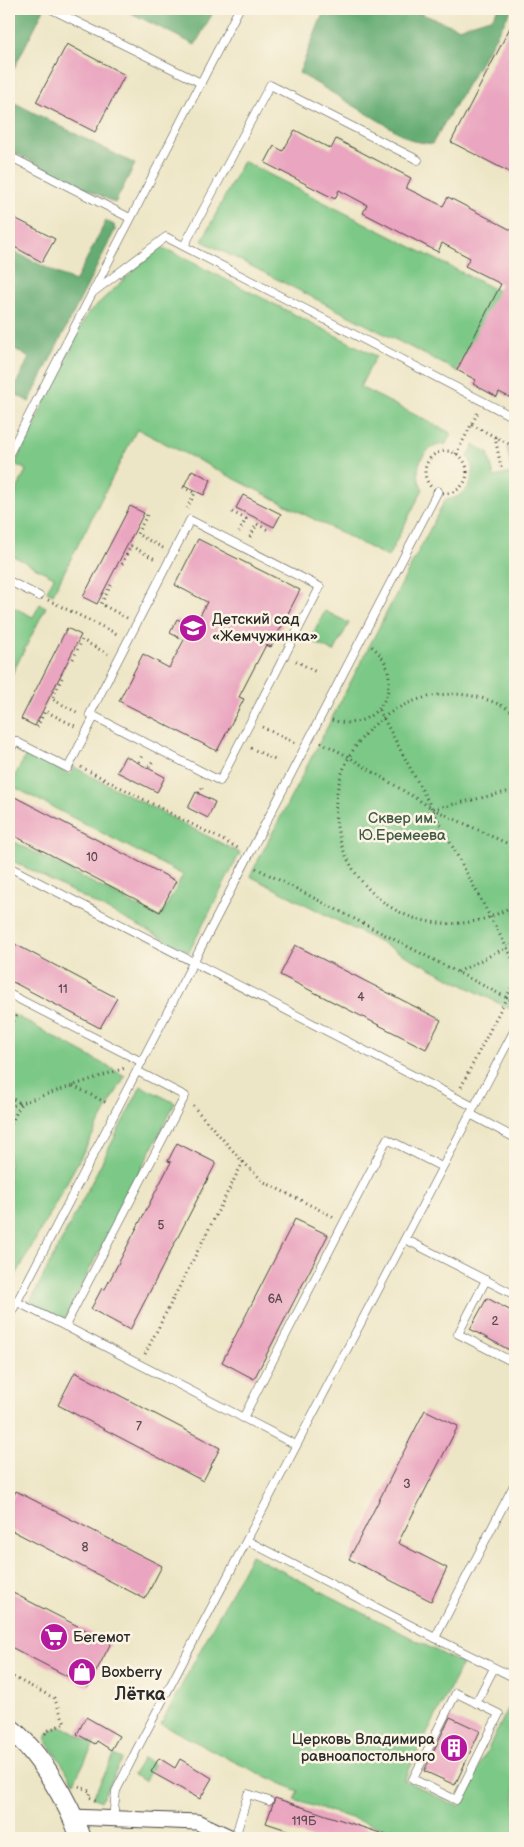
<svg xmlns="http://www.w3.org/2000/svg" width="524" height="1847" font-family="'Balsamiq Sans',sans-serif">
<style>
.green{fill:#7cc886;stroke:#547a58}
.forest{fill:#65ac73;stroke:#486c4f}
.building{fill:#eaa5c0}
.lines{fill:none;stroke-linecap:round;stroke-linejoin:round}
.lane-casing{stroke:#484742;stroke-width:9}
.street-casing{stroke:#484742;stroke-width:17}
.secondary-casing{stroke:#484742;stroke-width:22}
.path{stroke:#484742;stroke-width:3;stroke-dasharray:1 4;stroke-linecap:butt}
.lane{stroke:#fff;stroke-width:8}
.street{stroke:#fff;stroke-width:15}
.secondary{stroke:#fff;stroke-width:20}
.labels{text-anchor:middle;dominant-baseline:central;stroke-width:5;stroke-linejoin:round;paint-order:stroke}
.number-label{font-size:12px;fill:#5b4a50}
.poi-label{font-size:15px;fill:#2b2b2b;stroke:#fcf5e5;text-anchor:start}
.park-label{font-size:15px;fill:#435a46;stroke:#fcf5e5}
.quarter-label{font-size:18px;font-weight:bold;fill:#2b2b2b;stroke:#fcf5e5}
</style>
<rect width="100%" height="100%" fill="#fcf5e5"/>
<filter id="ink" filterUnits="userSpaceOnUse"><feTurbulence type="fractalNoise" baseFrequency=".02" numOctaves="2"/><feDisplacementMap in="SourceGraphic" scale="10" xChannelSelector="R" yChannelSelector="G"/><feConvolveMatrix kernelMatrix="1 2 1 2 8 2 1 2 1" color-interpolation-filters="sRGB"/></filter>
<filter id="wash" filterUnits="userSpaceOnUse"><feTurbulence type="fractalNoise" baseFrequency=".0096" numOctaves="4" result="noise"/><feDisplacementMap in="SourceGraphic" scale="20" xChannelSelector="R" yChannelSelector="G"/><feGaussianBlur stdDeviation="1.12" result="paint"/><feColorMatrix in="noise" values="0 0 0 0 0 0 0 0 0 0 0 0 0 0 0 0 0 1.4 0 .05"/><feComposite in="paint" operator="in"/></filter>
<g filter="url(#wash)">
<rect width="100%" height="100%" fill="#ede6c6"/>
<!-- green -->
<g class="green">
<polygon points="243,161 500,292 459,372 202,241"/>
<path d="M159 247 170 251 376 356 360 387 451 433 446 444C422 445 411 470 423 489L388 557 137 429 53 594 47 591 54 577 9 554V507L26 470 15 464 87 314Z"/>
<path d="M474 445 488 453 494 477 512 473 507 447 515 452V999L510 1009 250 876 445 500C468 498 480 476 468 456Z"/>
<polygon points="40,604 46,607 9,680 9,605 33,617"/>
<polygon points="325,611 349,623 334,652 310,640"/>
<polygon points="27,753 70,775 74,767 240,853 189,952 9,859 9,839 160,918 183,875 10,785"/>
<polygon points="9,1012 125,1076 9,1288"/>
<polygon points="141,1086 175,1103 64,1320 30,1302"/>
<polygon points="251,1555 462,1664 404,1780 459,1807 515,1695 515,1838 415,1838 294,1800 298,1791 237,1763 161,1724"/>
<polygon points="62,1726 94,1744 74,1782 46,1740 48,1733"/>
<polygon points="114,1755 122,1759 101,1801 93,1797"/>
<polygon points="143,1758 154,1764 145,1781 133,1775"/>
</g>
<!-- forest -->
<g class="forest">
<polygon points="9,9 44,9 9,78"/>
<polygon points="123,9 215,9 195,45"/>
<polygon points="338,9 409,9 458,28 493,17 498,9 512,9 432,144 413,141 299,73 322,16"/>
<polygon points="9,100 135,164 115,203 9,150"/>
<polygon points="106,221 114,225 115,230 29,402 12,392 29,358 9,345 9,249 75,282"/>
</g>
<g id="blocks">
<!-- building -->
<g class="building">
<polygon points="515,18 515,175 451,142"/>
<polygon points="67,44 125,75 95,132 36,102"/>
<polygon points="295,130 331,149 336,139 411,178 406,188 443,206 448,197 515,232 515,400 499,392 497,397 473,384 476,380 457,370 501,284 465,266 470,258 442,243 438,252 363,213 367,205 339,190 335,199 265,163 274,146 283,151"/>
<polygon points="9,215 55,239 42,262 9,244"/>
<polygon points="192,470 211,480 204,495 184,486"/>
<polygon points="243,495 281,514 274,527 236,508"/>
<polygon points="130,506 144,513 97,604 83,597"/>
<polygon points="198,539 300,590 271,647 266,645 239,697 244,699 217,751 119,701 143,654 169,668 184,640 170,633 177,619 194,627 207,602 175,585"/>
<polygon points="67,628 81,635 35,726 21,719"/>
<polygon points="125,756 165,777 157,792 117,772"/>
<polygon points="196,792 215,802 208,818 188,808"/>
<polygon points="9,794 176,881 160,912 9,833"/>
<polygon points="9,941 117,998 100,1028 9,980"/>
<polygon points="295,945 441,1020 426,1049 280,975"/>
<polygon points="177,1143 216,1163 130,1330 91,1309 102,1288 105,1289 171,1162 168,1161"/>
<polygon points="295,1219 328,1235 254,1379 222,1362"/>
<polygon points="487,1298 515,1313 515,1353 470,1329"/>
<polygon points="75,1372 220,1448 203,1481 58,1405"/>
<polygon points="425,1410 458,1426 398,1543 447,1568 431,1601 349,1559"/>
<polygon points="16,1491 162,1566 145,1599 9,1529 9,1505"/>
<polygon points="9,1591 111,1643 88,1687 9,1646"/>
<polygon points="86,1717 119,1736 111,1750 97,1741 95,1744 77,1734"/>
<polygon points="450,1717 480,1731 455,1785 424,1771"/>
<polygon points="159,1758 175,1768 180,1759 212,1778 200,1799 151,1772"/>
<polygon points="275,1798 386,1835 386,1838 311,1838 266,1823"/>
</g>
</g>
</g>
<g filter="url(#ink)">
<use href="#blocks" fill-opacity="0" stroke="#484742" stroke-width="1"/>
<g class="lines">
<defs>
<g id="lane">
<polyline points="51,9 201,83"/>
<polyline points="9,156 130,218"/>
<polyline points="184,246 270,85 418,160"/>
<polyline points="92,293 166,237 515,418"/>
<polyline points="9,454 239,9"/>
<polygon points="190,520 320,587 220,781 90,714"/>
<polyline points="9,581 39,596"/>
<polyline points="9,738 15,741 9,753"/>
<polyline points="15,741 68,768 94,717"/>
<polyline points="9,867 474,1107"/>
<polyline points="9,994 142,1062"/>
<polyline points="470,1114 515,1138"/>
<polyline points="405,1239 515,1295"/>
<polyline points="486,1280 458,1334 515,1363"/>
<polyline points="17,1302 65,1326 185,1096 137,1071"/>
<polyline points="9,1317 438,491"/>
<polyline points="65,1326 296,1445"/>
<polyline points="243,1418 387,1139 442,1167"/>
<polyline points="248,1541 435,1638 515,1678"/>
<polyline points="435,1638 515,1483"/>
<polygon points="456,1693 499,1714 456,1800 413,1779"/>
<polyline points="476,1703 494,1668"/>
<polyline points="113,1818 116,1791 136,1751 515,1029"/>
<polyline points="235,1838 248,1794 269,1801"/>
</g>
<polyline id="street" points="72,1817 197,1822 232,1838"/>
<path id="secondary" d="M9 1728C39 1751 69 1803 81 1838"/>
</defs>
<!-- lane casing -->
<use href="#lane" class="lane-casing"/>
<!-- street casing -->
<use href="#street" class="street-casing"/>
<!-- secondary casing -->
<use href="#secondary" class="secondary-casing"/>
<!-- path -->
<g class="path">
<polyline points="472,425 515,447"/>
<polyline points="495,437 501,467"/>
<circle cx="446" cy="472" r="21"/>
<polyline points="456,454 478,412"/>
<polyline points="183,487 195,493 187,508"/>
<polyline points="232,512 246,519 239,532"/>
<polyline points="147,515 137,534 163,548"/>
<polyline points="250,537 257,524 270,531"/>
<polyline points="122,564 131,546 157,560"/>
<polyline points="111,585 101,604 127,618"/>
<polyline points="48,600 117,634"/>
<polyline points="73,659 82,640 108,654"/>
<polyline points="296,661 316,672"/>
<polyline points="62,678 52,699 78,713"/>
<polyline points="379,710 515,963"/>
<path d="M515 713C409 646 285 771 357 875 372 896 393 912 417 919 451 928 486 924 515 904"/>
<path d="M332 720C379 736 411 676 371 646"/>
<polyline points="37,727 45,711 75,726"/>
<polyline points="262,727 295,743"/>
<polyline points="321,742 349,757 433,809 515,847"/>
<polyline points="251,748 277,761"/>
<polyline points="139,762 143,753"/>
<polyline points="81,767 240,849"/>
<polyline points="149,767 154,759"/>
<polyline points="199,793 204,785"/>
<polyline points="433,809 515,790"/>
<polyline points="256,868 515,1002"/>
<polyline points="458,972 515,943"/>
<polyline points="9,1030 18,1013"/>
<polyline points="73,1086 107,1103"/>
<polyline points="461,1087 515,981"/>
<polyline points="9,1097 21,1103 9,1128"/>
<polyline points="9,1107 125,1068"/>
<polyline points="243,1162 264,1182 334,1217"/>
<polyline points="9,1277 11,1285"/>
<polyline points="145,1354 243,1162 193,1106"/>
<polyline points="9,1675 54,1698 65,1723 47,1731 43,1737"/>
<polyline points="79,1786 91,1792 89,1797 98,1801"/>
</g>
<!-- lane -->
<use href="#lane" class="lane"/>
<!-- street -->
<use href="#street" class="street"/>
<!-- secondary -->
<use href="#secondary" class="secondary"/>
</g>
</g>
<!-- icons -->
<defs>
<symbol id="school-disc" viewBox="-11 -11 22 22"><circle r="9.5" fill="#b5179e" stroke="#fcf5e5"/><path d="M0-5L7-2L0 1L-7-2ZM-4 1L0 2.5L4 1V4Q0 6-4 4Z" fill="#fff"/></symbol>
<symbol id="supermarket-disc" viewBox="-11 -11 22 22"><circle r="9.5" fill="#b5179e" stroke="#fcf5e5"/><path d="M-6-5.5h2.5l.6 2H6L4.5 2H-2.5L-4.4-4H-6ZM-1.5 3.2a1.3 1.3 0 1 0 .1 0ZM3 3.2a1.3 1.3 0 1 0 .1 0Z" fill="#fff"/></symbol>
<symbol id="shop-disc" viewBox="-11 -11 22 22"><circle r="9.5" fill="#b5179e" stroke="#fcf5e5"/><path d="M-5-2.5h2.3a2.7 3.5 0 0 1 5.4 0H5L5.5 6h-11ZM-1.5-2.5h3a1.5 2.3 0 0 0-3 0Z" fill="#fff"/></symbol>
<symbol id="building-disc" viewBox="-11 -11 22 22"><circle r="9.5" fill="#b5179e" stroke="#fcf5e5"/><path d="M-4-6H4V6H1V3H-1V6H-4ZM-2.5-4.3h1.7v1.8h-1.7ZM.8-4.3h1.7v1.8H.8ZM-2.5-1h1.7V.8h-1.7ZM.8-1h1.7V.8H.8Z" fill="#fff"/></symbol>
</defs>
<g fill-rule="evenodd">
<use href="#school-disc" x="177" y="612" width="32" height="32"/>
<use href="#supermarket-disc" x="38" y="1621" width="32" height="32"/>
<use href="#shop-disc" x="66" y="1656" width="32" height="32"/>
<use href="#building-disc" x="438" y="1732" width="32" height="32"/>
</g>
<g class="labels">
<!-- number labels -->
<g class="number-label">
<text x="92" y="857">10</text>
<text x="63" y="989">11</text>
<text x="361" y="997">4</text>
<text x="161" y="1225">5</text>
<text x="275" y="1299">6А</text>
<text x="495" y="1321">2</text>
<text x="139" y="1426">7</text>
<text x="407" y="1484">3</text>
<text x="85" y="1547">8</text>
<text x="304" y="1821">119Б</text>
</g>
<!-- poi labels -->
<g class="poi-label">
<text x="212" y="619">Детский сад<tspan x="212" dy="17">«Жемчужинка»</tspan></text>
<text x="73" y="1637">Бегемот</text>
<text x="101" y="1672">Boxberry</text>
<text x="435" y="1739" text-anchor="end">Церковь Владимира<tspan x="435" dy="17">равноапостольного</tspan></text>
</g>
<!-- park labels -->
<g class="park-label">
<text x="402" y="818">Сквер им.<tspan x="402" dy="17">Ю.Еремеева</tspan></text>
</g>
<!-- quarter labels -->
<g class="quarter-label">
<text x="140" y="1694">Лётка</text>
</g>
</g>
<!-- margin -->
<rect width="524" height="1847" fill="none" stroke="#fcf5e5" stroke-width="30"/>
</svg>
